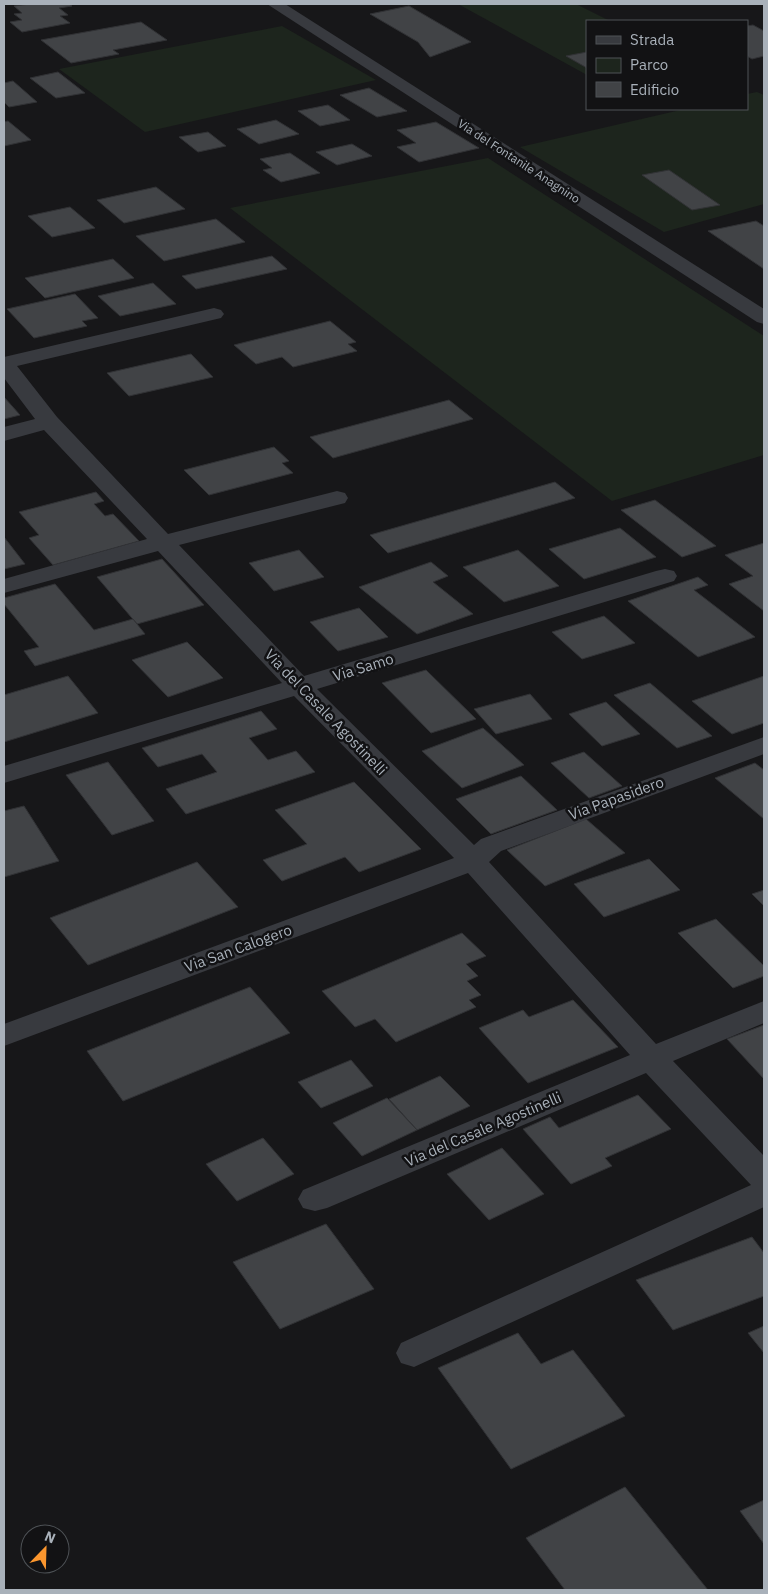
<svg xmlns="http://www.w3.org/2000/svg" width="768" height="1594" font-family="'IBM Plex Sans',sans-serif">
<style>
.green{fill:#1d251d}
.building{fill:#414346;stroke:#313235}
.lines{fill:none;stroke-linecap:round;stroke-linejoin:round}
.street{fill:#383a3f;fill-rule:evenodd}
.labels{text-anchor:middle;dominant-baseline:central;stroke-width:5;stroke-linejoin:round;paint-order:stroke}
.far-street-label{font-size:12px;fill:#a9b1ba;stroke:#121214}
.street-label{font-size:15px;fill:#a9b1ba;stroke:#121214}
</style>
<rect width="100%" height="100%" fill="#171719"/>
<!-- green -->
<g class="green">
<polygon points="458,4 576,4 610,21 587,21 587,75"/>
<polygon points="282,26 376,80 145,132 59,69"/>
<polygon points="757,92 764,95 764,204 664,232 520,147 685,109 747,109 747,94"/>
<polygon points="488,158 764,336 764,455 612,501 230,208"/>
</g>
<!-- building -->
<g class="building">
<polygon points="30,4 69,4 72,6 59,8 68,15 60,16 70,23 22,32 10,22 22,20 14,14 22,13 14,6"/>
<polygon points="409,6 471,42 430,57 418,42 370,14"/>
<polygon points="141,22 167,40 113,50 119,54 71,63 41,40"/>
<polygon points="753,25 764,31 764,56 752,59 747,56 747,26"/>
<polygon points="587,52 587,68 566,56"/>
<polygon points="58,72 85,93 56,98 30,78"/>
<polygon points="13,81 37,102 9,107 4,102 4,83"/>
<polygon points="369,88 407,111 377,117 340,95"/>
<polygon points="328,105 350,120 320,126 298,111"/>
<polygon points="276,120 299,134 259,144 237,129"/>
<polygon points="8,121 31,140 4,146 4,122"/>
<polygon points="436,122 479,148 419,162 397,147 416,143 397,130"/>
<polygon points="208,132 226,146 198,152 179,137"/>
<polygon points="352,144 372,156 337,165 316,152"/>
<polygon points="290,153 320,173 281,182 263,170 272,168 260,159"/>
<polygon points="669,170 720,205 692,210 642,175"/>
<polygon points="156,187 185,209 124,223 97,200"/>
<polygon points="70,207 95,228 52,237 28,216"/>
<polygon points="216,219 245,242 164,261 136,236"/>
<polygon points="756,221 764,226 764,269 708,231"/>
<polygon points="272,256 287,269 196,289 182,276"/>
<polygon points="113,259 134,278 45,298 25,278"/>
<polygon points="153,283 176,304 120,316 98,296"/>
<polygon points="75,294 98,318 82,321 87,326 34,338 7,309"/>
<polygon points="330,321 356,342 348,344 357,351 293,367 282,357 256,364 234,345"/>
<polygon points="191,354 213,377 129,396 107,373"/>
<polygon points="4,397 20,415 4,419"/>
<polygon points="449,400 473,419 333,458 310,437"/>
<polygon points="274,447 289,461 282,463 293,473 209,495 184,470"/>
<polygon points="555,482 575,498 388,553 370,535"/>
<polygon points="96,492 104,501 94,504 105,516 113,514 139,541 53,565 29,538 39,535 19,512"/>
<polygon points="655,500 716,546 682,557 621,510"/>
<polygon points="620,528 656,557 584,579 549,549"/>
<polygon points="4,537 25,564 4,569"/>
<polygon points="764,543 764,611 729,584 753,576 725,555"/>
<polygon points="299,550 324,577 274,591 249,563"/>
<polygon points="518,550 559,586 504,602 463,567"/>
<polygon points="162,559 204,605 137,624 97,577"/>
<polygon points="431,562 448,576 433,582 473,614 417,634 359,587"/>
<polygon points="698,577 708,585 694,590 755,637 698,657 628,601"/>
<polygon points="55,584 94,630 133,619 145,634 35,666 24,651 39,647 4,604 4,598"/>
<polygon points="359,608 388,637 338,651 310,622"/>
<polygon points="604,616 635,643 582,659 552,632"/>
<polygon points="187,642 223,678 168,697 132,660"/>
<polygon points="426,670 476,719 431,733 382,683"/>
<polygon points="68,676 98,713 4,742 4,695"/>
<polygon points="764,676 764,723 732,734 692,701"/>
<polygon points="650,683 712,736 677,748 614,695"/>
<polygon points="530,694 552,719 496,734 474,709"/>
<polygon points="606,702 640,734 602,746 569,714"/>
<polygon points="261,711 277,729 249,738 268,760 296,751 315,772 186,814 166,789 217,772 202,754 158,767 142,748"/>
<polygon points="483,728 524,765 462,788 422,751"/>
<polygon points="584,752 622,786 589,798 551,763"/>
<polygon points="108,762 154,821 112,835 66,775"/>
<polygon points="755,763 764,770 764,819 715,778"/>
<polygon points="521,776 557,810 491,834 456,799"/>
<polygon points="354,782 421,849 359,872 345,857 282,881 263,860 307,844 275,810"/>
<polygon points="24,806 59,861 4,877 4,811"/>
<polygon points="586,819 625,853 545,886 507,850"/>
<polygon points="649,859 680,890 604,917 574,884"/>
<polygon points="197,862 238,907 88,965 50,918"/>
<polygon points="764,890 764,906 752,894"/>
<polygon points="716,919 764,966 764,976 733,988 678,933"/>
<polygon points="462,933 486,956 466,964 478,976 467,981 481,995 469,1000 476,1007 396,1042 375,1019 355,1027 322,991"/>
<polygon points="250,987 290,1033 123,1101 87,1051"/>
<polygon points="573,1000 618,1047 528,1083 479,1028 523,1010 529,1017"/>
<polygon points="764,1025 764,1079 727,1039"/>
<polygon points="351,1060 373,1086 321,1108 298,1082"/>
<polygon points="440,1076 470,1106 417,1130 389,1099"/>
<polygon points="638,1095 671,1129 605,1158 612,1166 571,1184 523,1129 550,1117 559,1128"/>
<polygon points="387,1098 417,1130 362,1156 333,1123"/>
<polygon points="263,1138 294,1174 237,1201 206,1164"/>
<polygon points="502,1148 544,1194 489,1220 447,1174"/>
<polygon points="326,1224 374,1289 280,1329 233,1262"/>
<polygon points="752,1237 764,1253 764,1296 673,1330 636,1280"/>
<polygon points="764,1326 764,1353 748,1333"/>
<polygon points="518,1333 541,1364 573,1350 625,1416 511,1469 438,1368"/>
<polygon points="625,1487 708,1590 565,1590 526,1538"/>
<polygon points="764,1500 764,1544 740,1511"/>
</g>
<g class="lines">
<!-- street -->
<g class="street">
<polygon points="267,4 285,4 764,309 764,324 757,322"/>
<polygon points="214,308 221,310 224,314 221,318 17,366 57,417 168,534 337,491 345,493 348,498 345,503 179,545 304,676 656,571 665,569 674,571 677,576 674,581 317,689 474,845 481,839 764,737 764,754 501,851 489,862 656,1044 764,1001 764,1023 673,1061 764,1156 764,1207 414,1367 401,1363 396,1353 401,1343 751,1185 646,1073 327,1208 315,1211 303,1208 298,1199 303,1190 630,1055 468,873 4,1046 4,1024 454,858 294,696 4,783 4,766 282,683 158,551 4,593 4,579 147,539 44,430 4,441 4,427 35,419 4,378 4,357"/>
</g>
</g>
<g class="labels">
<!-- far-street labels -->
<g class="far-street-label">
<text transform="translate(519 161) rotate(33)">Via del Fontanile Anagnino</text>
</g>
<!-- street labels -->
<g class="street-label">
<text transform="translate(363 667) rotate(-17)">Via Samo</text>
<text transform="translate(326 712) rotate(46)">Via del Casale Agostinelli</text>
<text transform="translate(616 798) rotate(-20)">Via Papasidero</text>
<text transform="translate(238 948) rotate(-20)">Via San Calogero</text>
<text transform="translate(483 1129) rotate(-23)">Via del Casale Agostinelli</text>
</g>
</g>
<!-- border -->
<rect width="768" height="1594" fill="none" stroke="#a9b1ba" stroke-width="10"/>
<!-- legend -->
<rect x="586" y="20" width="162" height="90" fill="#121214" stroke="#4e5256"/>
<rect x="596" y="36" width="25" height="8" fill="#383a3f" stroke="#4e5256"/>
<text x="630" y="45" font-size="15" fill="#a9b1ba">Strada</text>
<rect x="596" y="58" width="25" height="15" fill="#1d251d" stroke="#4e5256"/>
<text x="630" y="70" font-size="15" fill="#a9b1ba">Parco</text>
<rect x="596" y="82" width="25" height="15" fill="#414346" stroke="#4e5256"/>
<text x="630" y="95" font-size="15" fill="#a9b1ba">Edificio</text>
<!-- north arrow -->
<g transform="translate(45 1549) rotate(23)"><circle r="24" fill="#121214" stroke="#4e5256"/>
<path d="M0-4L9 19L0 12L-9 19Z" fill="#fb962e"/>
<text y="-8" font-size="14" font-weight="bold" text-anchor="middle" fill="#a9b1ba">N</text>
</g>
</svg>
